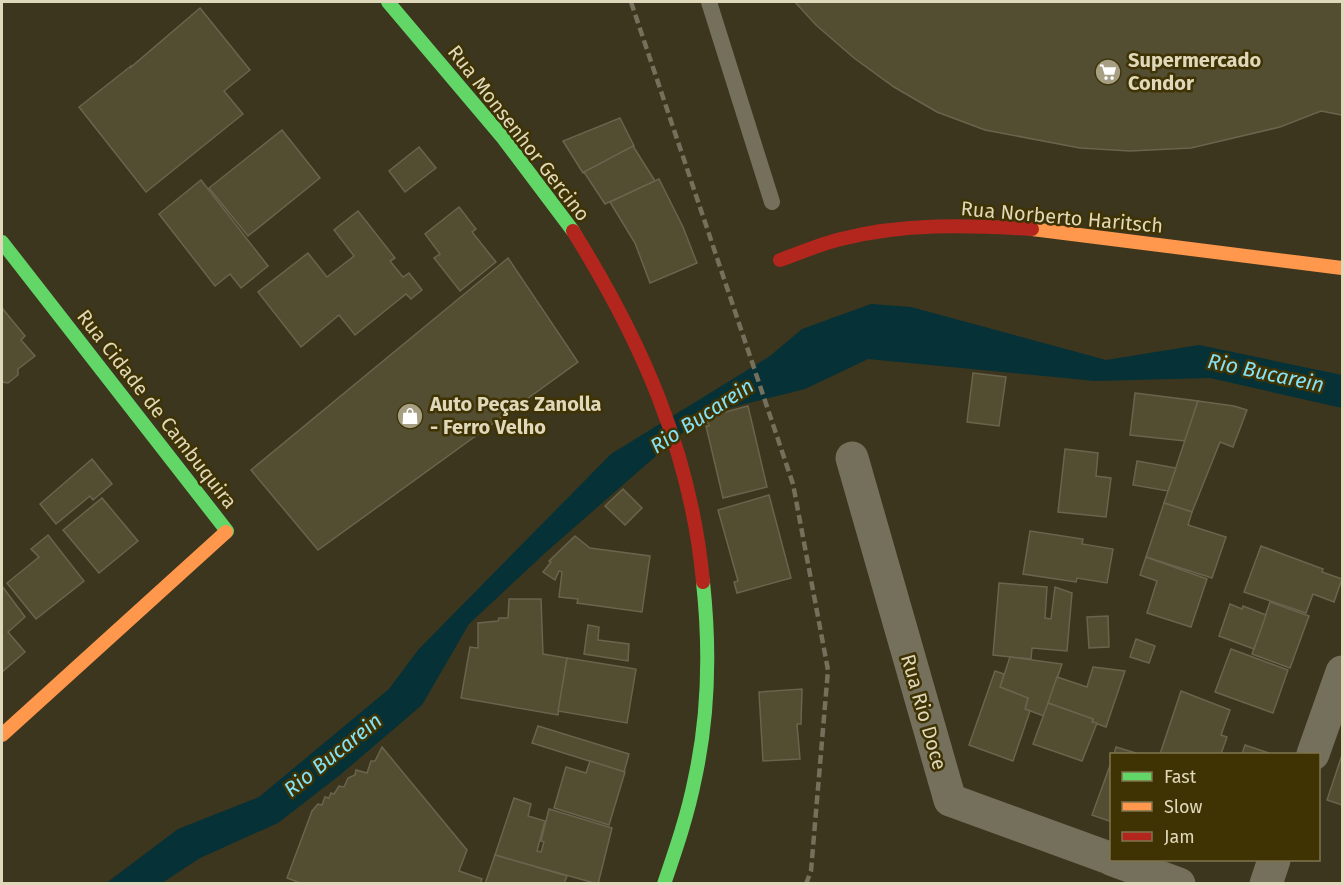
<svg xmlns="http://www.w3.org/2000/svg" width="1344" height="885" font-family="'Fira Sans',sans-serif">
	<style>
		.water { fill: #053137 }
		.building { fill: #534d31; stroke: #6a644e; stroke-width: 1.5 }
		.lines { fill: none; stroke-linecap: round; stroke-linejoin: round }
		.lane { stroke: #75705b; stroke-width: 16 }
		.street { stroke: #75705b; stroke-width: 33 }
		.fast { stroke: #63d668; stroke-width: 14 }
		.slow { stroke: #ff974d; stroke-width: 14 }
		.jam { stroke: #b3261e; stroke-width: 14 }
		.rail { stroke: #74705c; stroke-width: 4.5; stroke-dasharray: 9 4.5; stroke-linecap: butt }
		.labels { text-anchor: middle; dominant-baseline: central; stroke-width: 5; stroke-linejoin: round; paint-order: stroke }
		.poi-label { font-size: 20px; font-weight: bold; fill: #e0d8bb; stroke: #3f3304; text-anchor: start }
		.street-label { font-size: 20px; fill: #e0d8bb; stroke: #3f3304 }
		.water-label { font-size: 21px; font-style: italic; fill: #83e3f9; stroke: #3f3304 }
	</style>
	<rect width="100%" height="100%" fill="#3c361e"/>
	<path class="water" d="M871 304 911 307 1106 360 1199 345 1342 375V408L1210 378 1095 381 868 359 805 389 704 414 545 553 469 624 422 705 340 775 278 823 200 858 162 883 105 884 178 829 259 797 389 689 418 650 611 454 770 356 802 329Z"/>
	<g class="building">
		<path d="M795 2H1342V115L1321 111 1280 127 1191 148 1130 151 1080 148 985 130 937 112 894 87 854 58 816 25Z"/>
		<path d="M200 8 250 70 224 91 243 114 146 192 79 107 131 66V67Z"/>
		<path d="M620 118 634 146 583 173 563 141Z"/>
		<path d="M282 130 320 178 248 236 209 188Z"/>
		<path d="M633 146 655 181 605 204 584 172Z"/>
		<path d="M419 147 436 168 405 192 389 171Z"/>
		<path d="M659 179 683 227 697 263 650 283 635 243 610 202Z"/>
		<path d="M201 180 268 266 241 288 230 274 215 286 159 214Z"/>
		<path d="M459 207 476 229 472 232 496 262 460 291 434 258 440 254 425 234Z"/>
		<path d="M358 211 395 258 390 261 403 277 409 273 422 290 411 299 406 294 355 335 339 315 301 347 258 292 308 253 327 277 354 256 334 230Z"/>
		<path d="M508 258 578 362 318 550 251 470Z"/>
		<path d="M2 308 25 336 21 340 35 356 18 369V375L8 383 2 382Z"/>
		<path d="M973 373 1006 377 999 426 967 422Z"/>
		<path d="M1135 393 1198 401 1185 441 1130 435Z"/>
		<path d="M1198 401 1234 406 1247 410 1233 447 1220 442 1192 512 1164 503Z"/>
		<path d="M748 406 767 487 723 498 706 426H709L706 417Z"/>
		<path d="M1065 449 1098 453 1096 476 1111 478 1106 517 1058 512Z"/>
		<path d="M92 459 112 484 93 500 90 496 56 524 40 504Z"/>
		<path d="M1137 461 1176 468 1168 491 1133 485Z"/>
		<path d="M623 489 642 508 625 525 605 506Z"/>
		<path d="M769 495 791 578 737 593 734 582 738 581 718 510Z"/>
		<path d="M102 498 138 541 99 573 63 530Z"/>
		<path d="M1164 503 1192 512 1188 525 1226 537 1212 578 1146 557Z"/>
		<path d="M1030 531 1083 539 1082 544 1113 549 1107 583 1077 578 1076 582 1023 574Z"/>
		<path d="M48 535 84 581 36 619 7 583 39 557 31 549Z"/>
		<path d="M575 536 590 548 650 556 642 612 577 603 578 599 559 597 562 572 559 571 555 580 543 572 551 562 549 561Z"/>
		<path d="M1261 546 1323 569 1322 572 1342 579 1334 602 1313 594 1306 613 1244 592Z"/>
		<path d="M1146 557 1207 579 1191 627 1147 613 1157 581 1140 575Z"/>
		<path d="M999 583 1047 587 1045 618 1051 619 1055 587 1072 593 1067 651 1032 648 1031 659 993 655Z"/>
		<path d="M2 586 25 617 8 632 25 652 2 672Z"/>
		<path d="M509 599H541L543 654 567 658 558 715 461 698 470 647 478 648V623L498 621 499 618H508Z"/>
		<path d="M1270 602 1309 616 1290 668 1252 654Z"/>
		<path d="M1230 604 1242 609 1243 606 1266 615 1254 649 1219 636Z"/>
		<path d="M1108 616 1109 647 1089 648 1087 617Z"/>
		<path d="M588 625 599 627 598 640 629 644 628 661 584 654Z"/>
		<path d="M1136 639 1155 646 1149 663 1130 657Z"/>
		<path d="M1231 649 1288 670 1273 713 1215 692Z"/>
		<path d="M1010 657 1062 664 1044 716 1025 709 1028 698 1000 687Z"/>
		<path d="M567 658 636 669 627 723 558 711Z"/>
		<path d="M1093 667 1125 671 1106 727 1092 722 1093 719 1048 703 1057 677 1087 687Z"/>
		<path d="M995 671 1004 674 1000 687 1028 698 1025 709 1030 711 1013 761 969 745Z"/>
		<path d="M802 689 801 724H797L800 759 763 761 759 692Z"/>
		<path d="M1181 691 1230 710 1221 735 1227 737 1221 754H1160Z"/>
		<path d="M1048 703 1093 719 1092 722 1097 723 1082 761 1033 744Z"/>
		<path d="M538 726 629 754 624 772 532 743Z"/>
		<path d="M1245 745 1272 754H1242Z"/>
		<path d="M382 747 467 850 459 871 482 879 480 884H303L287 878 312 811 318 804 322 805 325 797 329 798 331 793 334 794 339 786 344 787 348 778 355 775 356 770 367 773 371 761H375Z"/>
		<path d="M1116 747 1139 754H1114Z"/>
		<path d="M1342 755V805L1327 800Z"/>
		<path d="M1112 760V822L1092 815Z"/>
		<path d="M590 761 625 772 609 825 554 808 566 767 586 773Z"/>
		<path d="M514 798 531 804 528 816 545 821 537 851 541 852 544 842 541 841 549 809 612 828 598 884 495 855Z"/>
		<path d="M495 855 567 876 564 884H485Z"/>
	</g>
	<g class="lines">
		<path class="lane" d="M709 2 772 202"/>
		<g class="street">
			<path d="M852 458 950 800 1112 859"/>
			<path d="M1313 754 1342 672"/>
			<path d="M1113 860 1179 884"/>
			<path d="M1266 884 1274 860"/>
		</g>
		<g class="fast">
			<path d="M388 2 503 138 573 231"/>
			<path d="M2 242 227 531 226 532"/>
			<path d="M664 884C676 849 688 814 695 778 709 714 710 647 703 582"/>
		</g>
		<g class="slow">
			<path d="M1032 229 1342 268"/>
			<path d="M2 735 226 532"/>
		</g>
		<g class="jam">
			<path d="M573 231C641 340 691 452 703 582"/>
			<path d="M780 260C800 253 820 244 841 239 904 223 967 225 1032 229"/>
		</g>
		<path class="rail" d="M631 2 793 484 828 670 811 871 806 884"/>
	</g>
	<defs>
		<g id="supermarket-disc" transform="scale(1.35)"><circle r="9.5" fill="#a79f84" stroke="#3f3304"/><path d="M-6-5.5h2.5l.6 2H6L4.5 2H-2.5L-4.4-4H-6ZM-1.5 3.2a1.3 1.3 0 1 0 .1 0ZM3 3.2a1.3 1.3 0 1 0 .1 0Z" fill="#fff"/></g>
		<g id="shop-disc" transform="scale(1.35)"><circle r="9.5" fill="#a79f84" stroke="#3f3304"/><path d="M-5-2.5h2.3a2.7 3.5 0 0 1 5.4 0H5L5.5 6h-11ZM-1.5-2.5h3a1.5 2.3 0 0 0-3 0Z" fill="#fff"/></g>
	</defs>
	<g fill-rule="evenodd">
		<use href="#supermarket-disc" x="1108" y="72"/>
		<use href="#shop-disc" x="410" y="416"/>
	</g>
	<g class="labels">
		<g class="poi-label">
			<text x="1128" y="60">Supermercado<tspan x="1128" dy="23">Condor</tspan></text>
			<text x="430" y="404">Auto Peças Zanolla<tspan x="430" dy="23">- Ferro Velho</tspan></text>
		</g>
		<g class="street-label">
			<text transform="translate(519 133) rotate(52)">Rua Monsenhor Gercino</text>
			<text transform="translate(1062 217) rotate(5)">Rua Norberto Haritsch</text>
			<text transform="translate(157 409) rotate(52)">Rua Cidade de Cambuquira</text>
			<text transform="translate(924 712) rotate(74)">Rua Rio Doce</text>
		</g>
		<g class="water-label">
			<text transform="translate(1266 373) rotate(12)">Rio Bucarein</text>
			<text transform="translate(702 416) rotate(-33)">Rio Bucarein</text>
			<text transform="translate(333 755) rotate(-39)">Rio Bucarein</text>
		</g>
	</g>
	<rect width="1344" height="885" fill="none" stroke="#e0d8bb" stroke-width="6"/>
	<rect x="1110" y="753" width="210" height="108" fill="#3f3304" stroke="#7f754d" stroke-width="1.5"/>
	<rect x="1122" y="772" width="30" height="9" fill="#63d668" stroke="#7f754d" stroke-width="1.5"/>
	<text x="1164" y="783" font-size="18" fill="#e0d8bb">Fast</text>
	<rect x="1122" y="802" width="30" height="9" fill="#ff974d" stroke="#7f754d" stroke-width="1.5"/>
	<text x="1164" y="813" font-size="18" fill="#e0d8bb">Slow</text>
	<rect x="1122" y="832" width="30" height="9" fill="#b3261e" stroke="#7f754d" stroke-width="1.5"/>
	<text x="1164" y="843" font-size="18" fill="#e0d8bb">Jam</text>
</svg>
